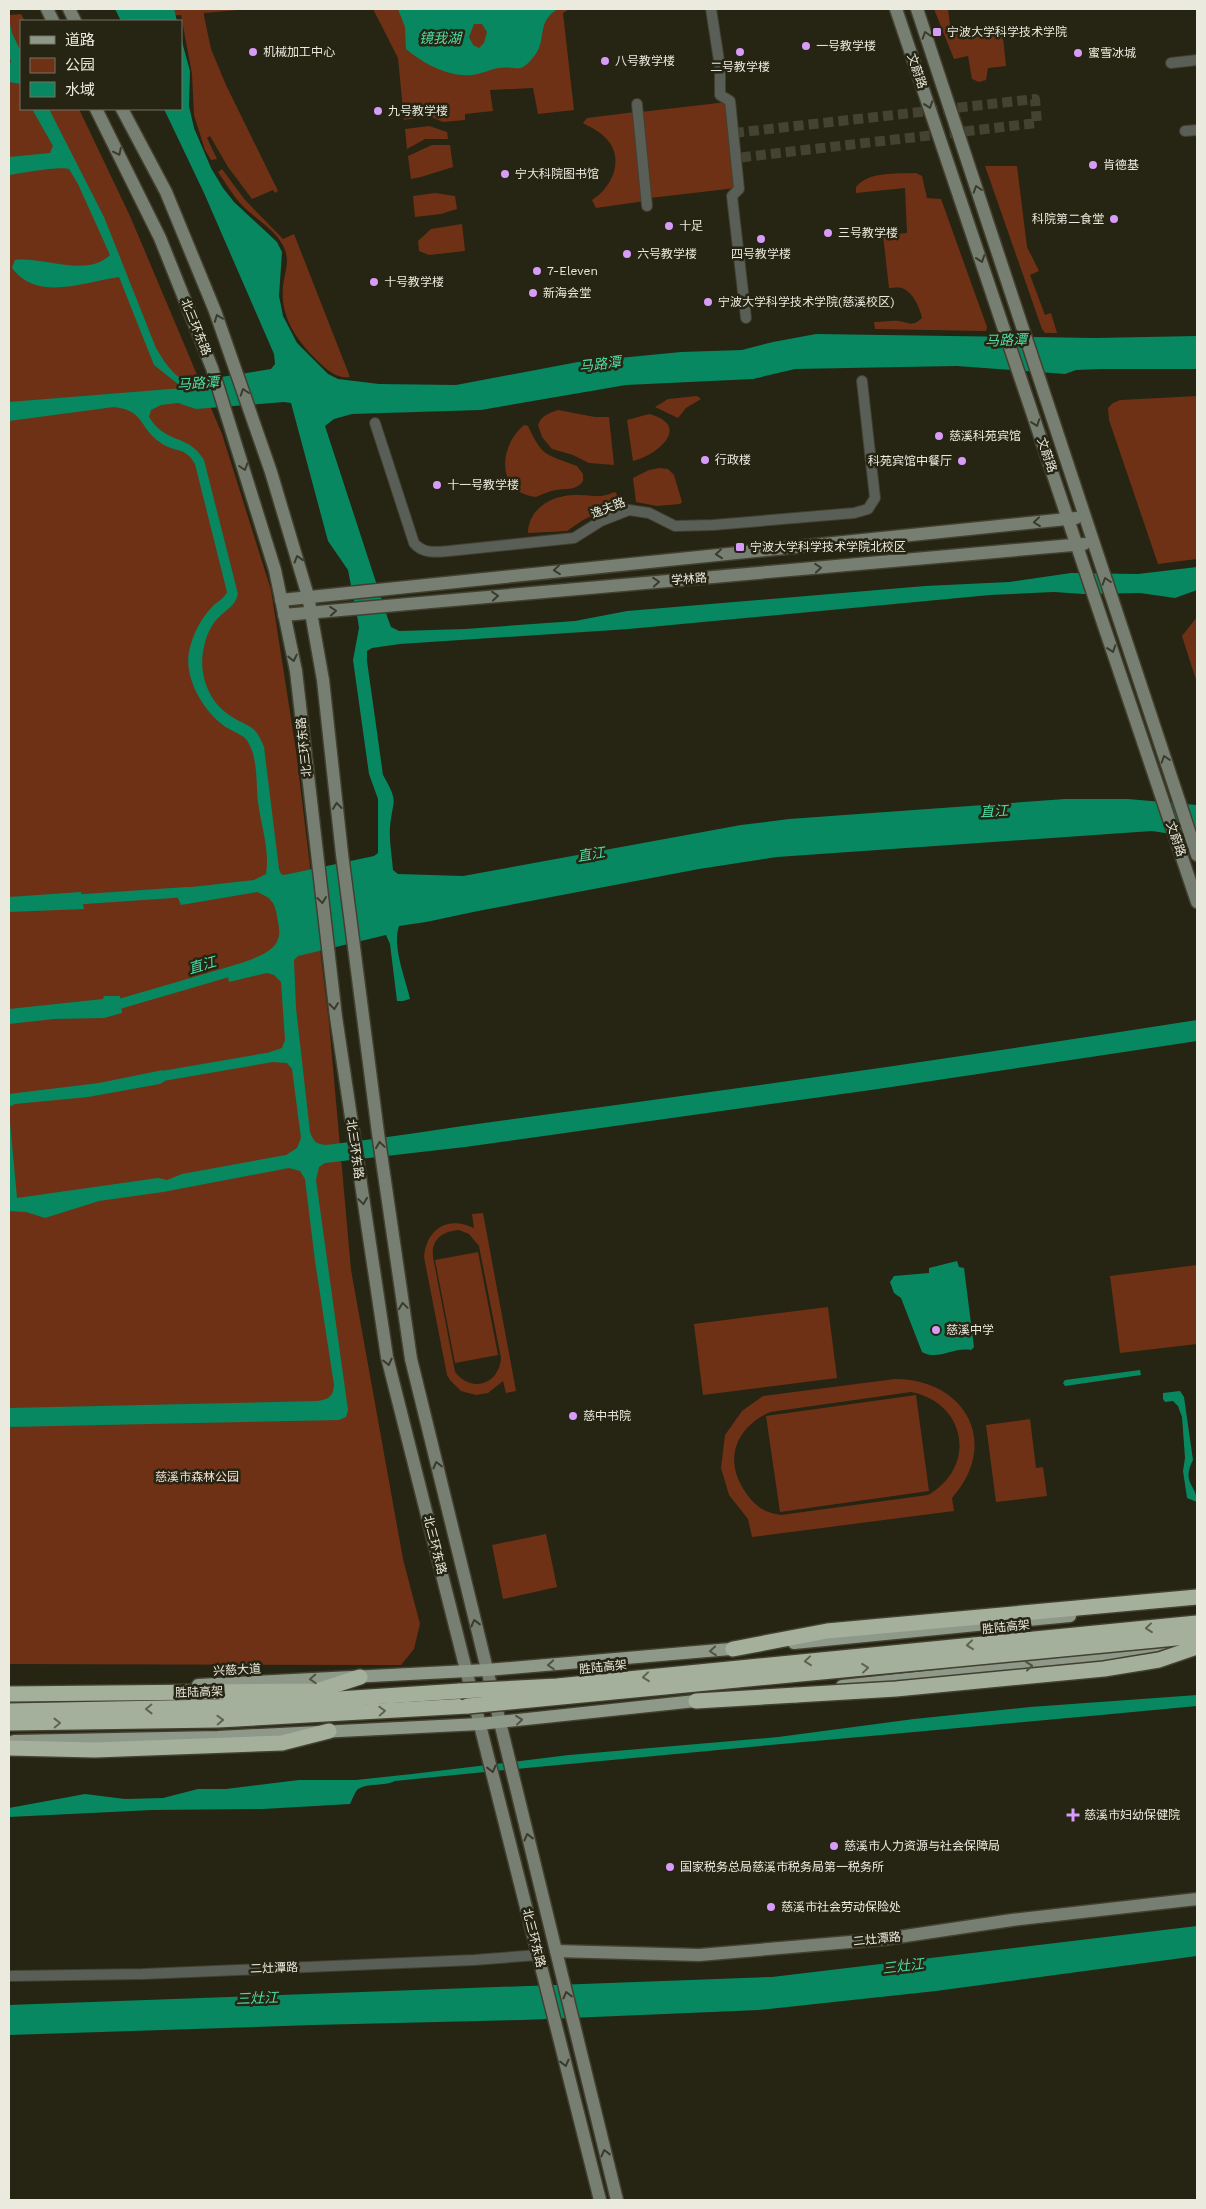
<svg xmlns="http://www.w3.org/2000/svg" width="1206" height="2209" font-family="'Work Sans','Noto Sans SC',sans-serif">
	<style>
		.green { fill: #6f3115; fill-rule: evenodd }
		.water { fill: #078860; fill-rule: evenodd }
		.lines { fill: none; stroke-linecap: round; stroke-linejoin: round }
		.canal { stroke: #078860; stroke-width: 10 }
		.street-tunnel { stroke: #444231; stroke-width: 10; stroke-dasharray: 10 5; stroke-linecap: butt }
		.street-casing { stroke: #42402f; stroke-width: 12 }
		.secondary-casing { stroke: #42402f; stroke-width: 15 }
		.primary-casing { stroke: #42402f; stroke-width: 15 }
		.highway-casing { stroke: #42402f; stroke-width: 18 }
		.street { stroke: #595e56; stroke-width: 10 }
		.secondary { stroke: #777f73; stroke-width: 12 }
		.primary { stroke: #8f9989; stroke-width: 12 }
		.highway { stroke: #a4b09c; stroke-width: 15 }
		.highway-bridge-casing { stroke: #42402f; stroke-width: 18; stroke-linecap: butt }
		.highway-bridge { stroke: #a4b09c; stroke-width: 15 }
		.oneway { stroke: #3a3b2a }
		.oneway2 { stroke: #5f6350 }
		.oneway3 { stroke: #505342 }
		.poi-dot { fill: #d79bf9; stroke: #262412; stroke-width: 2 }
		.labels { text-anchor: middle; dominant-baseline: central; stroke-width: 5; stroke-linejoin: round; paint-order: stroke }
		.poi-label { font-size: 12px; fill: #ebeadf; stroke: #262412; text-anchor: start }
		.street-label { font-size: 12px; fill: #ebeadf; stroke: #262412 }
		.park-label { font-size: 12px; fill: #f6ded5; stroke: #262412 }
		.water-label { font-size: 14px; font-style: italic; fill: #4ddda6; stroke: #262412 }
	</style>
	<rect width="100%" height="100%" fill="#262412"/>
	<g class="green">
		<path d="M120 9H250L204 13V16L211 49 226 85 278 191 275 193 273 190 252 199 228 167 210 136 207 138 217 159 211 160 205 150 194 115 192 74 181 15 126 19Z"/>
		<path d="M373 9H569L563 13 574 110 538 114 533 88 490 90 493 111 465 114V120L443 122 429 116 404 120 398 58Z"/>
		<path d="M934 9H948L951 34 1002 28 1006 66 988 68 986 80 979 82 972 79 968 56 954 59Z"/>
		<path d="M21 14 25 21H21V109H79L130 216 222 434 271 590 296 751 329 1023 351 1270 403 1559 420 1624 414 1649 401 1665 9 1664V15Z"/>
		<path d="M727 102 736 188 650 198 641 112Z"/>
		<path d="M635 112 645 201 596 208 592 200C611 188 624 162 609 142 603 133 592 128 583 123L587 118Z"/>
		<path d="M429 126 447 132 448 139H425L407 149 405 129Z"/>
		<path d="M432 145H450L453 167 421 177 411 179 408 156Z"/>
		<path d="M985 166H1017L1027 247 1039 271 1030 275 1045 315 1051 313 1057 333H1045L1042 329Z"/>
		<path d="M222 169 245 200 283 239 294 234 350 377C338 379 328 371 320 363 299 343 280 319 283 287 284 275 290 262 285 250 278 230 254 219 240 203 232 194 225 182 218 172Z"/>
		<path d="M916 173 922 176 927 198 941 199 987 327 986 331 875 329 874 322C882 322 892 320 899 321 910 323 912 327 922 318 920 308 913 292 902 288 898 287 892 288 889 288L883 235 907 233 905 188 856 193V187C869 171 896 174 916 173Z"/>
		<path d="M435 193 455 196 457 209 441 214 415 217 413 196Z"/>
		<path d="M462 224 465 251 429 255 419 251 418 241 431 229Z"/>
		<path d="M697 396 701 399 686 408 678 418 655 407 668 399Z"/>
		<path d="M1197 396V559L1158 564 1109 420 1108 408 1113 403 1120 400Z"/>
		<path d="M558 410 595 417H609L614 465 589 463 573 455 552 449 542 437 538 425C541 416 549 413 558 410Z"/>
		<path d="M649 414C692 425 658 455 633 461L627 420Z"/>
		<path d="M524 425 528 426C543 458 546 454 577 466L583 474V481C576 491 567 488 556 490 550 491 543 494 536 497 496 493 498 447 524 425Z"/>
		<path d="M659 468 668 469 674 475 682 502 680 504 657 506 636 502 633 478 649 470Z"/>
		<path d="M615 492 618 496V502L613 506 583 520 567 531 528 533C528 508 554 494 577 495 594 495 598 499 615 492Z"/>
		<path d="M1197 617V683L1182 636Z"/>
		<path d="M483 1213 516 1391 506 1393 503 1381 488 1393 476 1395 461 1391 450 1380 447 1375 424 1257C427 1227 449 1216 474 1228L472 1214ZM459 1230 469 1234 479 1246 501 1358C499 1385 471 1393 455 1372L433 1257C431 1239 443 1231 459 1230Z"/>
		<path d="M478 1252 498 1355 455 1363 435 1260Z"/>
		<path d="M1197 1265V1344L1120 1353 1110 1276Z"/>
		<path d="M828 1307 837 1378 703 1395 694 1324Z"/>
		<path d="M895 1379C965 1379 1001 1443 952 1498L954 1511 752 1537 748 1519 729 1495 721 1468 725 1435 742 1411 763 1396ZM911 1392C967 1403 977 1467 928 1495L781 1515C776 1514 770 1513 766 1511 757 1507 751 1500 746 1493 723 1461 735 1428 770 1412Z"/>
		<path d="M916 1395 929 1491 780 1512 766 1416Z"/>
		<path d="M1030 1419 1036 1468 1043 1467 1047 1496 996 1502 986 1425Z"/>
		<path d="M546 1534 557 1587 503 1599 492 1545Z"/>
	</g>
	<g class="water">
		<path d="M115 9H174L177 21H121Z"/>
		<path d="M398 9H558C536 21 547 40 535 55 519 76 519 65 498 68 489 70 481 74 472 75 448 77 424 64 406 49L405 27ZM474 24H482L487 32 484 43 479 48 473 45 469 37Z"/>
		<path d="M9 20 12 33 21 52V84L9 82V65L11 62 9 55Z"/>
		<path d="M181 38 190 71 189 106 194 128 211 168 223 188 234 202 277 242 282 252 279 296 283 316 297 343 328 374 338 379 379 384 456 385 578 362 681 352 742 350 773 342 816 334 1095 338 1197 336V369H1101L1076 370 1065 374 957 366 795 369 753 379 626 385 481 410 352 414 334 419 325 426 388 619 391 627 399 631 465 629 575 621 627 611 925 586 1009 582 1071 573 1138 574 1197 567V590L1175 598 1140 593 1083 594 1054 592 990 595 629 629 400 644 372 648 367 651V661L383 775C399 803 393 798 390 827 389 841 392 856 393 870L398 874 463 876 741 825 789 819 1065 799H1128L1197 805V838L1152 831 777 857 699 869 478 911 426 922 399 926C392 947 405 977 410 999L403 1001H397L390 944 386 935 298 956 294 960 296 1008 310 1132C314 1142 316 1144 326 1145 386 1138 446 1128 506 1120 737 1089 967 1056 1197 1020V1041L878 1089 465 1147 325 1163 319 1167 316 1180 348 1410 346 1417 339 1420 9 1427V1408L318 1401C329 1399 333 1397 334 1385L315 1261 305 1179 300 1171 289 1168 163 1192 99 1201 45 1218 26 1212 9 1211V1111L17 1198 158 1178 167 1180 182 1174 286 1155 297 1148 301 1138 292 1069 287 1063 272 1062 270 1052 282 1048 285 1040 281 982 274 975 267 973 229 982 226 968C240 963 274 955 278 939 281 932 278 923 277 916 275 902 270 897 257 892L181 905 174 889 254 880 266 874C270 851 261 825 258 802 256 784 258 758 248 742 244 734 230 731 223 725 203 710 184 678 189 652 192 636 200 620 211 608 216 602 223 600 227 592L195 464C185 446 175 453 161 443 139 429 146 411 114 407L9 421V402L183 388 154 365 119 277C84 282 37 302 12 268L15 260C42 256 87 278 110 255L78 184 69 169C60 166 21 173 9 175V157L50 153 53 146 32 109H49L104 217 156 348C164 361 173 377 189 382L271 369 275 364 274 354 204 193 164 109H181ZM284 402 291 403 328 541 348 570 358 621 359 628 353 660 369 774 378 799V853L374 856 284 875 281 874 279 869 264 747C254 722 248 728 229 715 207 700 198 671 204 647 206 637 210 627 217 619 225 610 235 607 238 594L204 460C188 433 166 445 149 417L151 410 161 405 178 403 196 409Z"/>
		<path d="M81 892 84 909 9 912V897Z"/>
		<path d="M104 996H120L122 1013 104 1018 54 1019 9 1024V1009L103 999Z"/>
		<path d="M163 1070 165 1081 160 1084 88 1097 15 1104 9 1107V1094L99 1083Z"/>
		<path d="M957 1261 959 1267 964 1268 974 1347 971 1350C953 1347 938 1361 922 1352L901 1298 894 1293 890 1282 894 1276 929 1273V1268Z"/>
		<path d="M1140 1370 1141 1375 1065 1386 1063 1383 1065 1380Z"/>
		<path d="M1180 1391 1184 1397 1193 1460C1181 1483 1197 1485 1197 1502L1187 1498 1183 1471 1185 1458 1182 1417 1178 1406 1173 1401 1165 1402 1163 1399V1393Z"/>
		<path d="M1197 1695V1706C930 1731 662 1754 395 1781 384 1787 369 1782 358 1789 355 1792 352 1800 350 1804L263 1809 152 1810 9 1817V1808L85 1794 125 1799 163 1798 198 1789H226L299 1780H356L412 1774 569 1755 778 1737 914 1719 1030 1707Z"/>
		<path d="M1197 1926V1956L936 1991 759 2010 523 2020 313 2025 9 2035V2005L772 1977Z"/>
	</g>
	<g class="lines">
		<g class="canal">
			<path d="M70 900 187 892"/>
			<path d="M109 1007 239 969"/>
			<path d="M151 1078 284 1055"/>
		</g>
		<path class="street-tunnel" d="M734 133 1035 99 1037 123 736 158"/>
		<g class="street-casing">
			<g id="street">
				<path d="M711 9 720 67V95L730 101 739 189 732 196 746 318"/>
				<path d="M1171 63 1197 60"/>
				<path d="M637 104 647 206"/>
				<path d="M1185 131 1197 130"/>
				<path d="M375 423 414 543C423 554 436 552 449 551L574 538 601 521 629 510 649 513 675 526 713 525 854 513 868 509 875 498 862 381"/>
				<path d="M9 1976 143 1974 474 1960 538 1955"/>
			</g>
		</g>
		<g class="secondary-casing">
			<g id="secondary">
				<path d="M47 9 53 21"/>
				<path d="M69 9 75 21"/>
				<path d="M896 9 1197 902"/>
				<path d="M917 9 1197 855"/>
				<path d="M96 109 160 238 212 368 275 570 296 671 336 1017 387 1357 600 2200"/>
				<path d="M122 109 166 192 215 311 271 472 308 596 323 680 342 854 378 1133 411 1359 617 2200"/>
				<path d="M281 600 1076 518"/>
				<path d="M284 615 1084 544"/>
				<path d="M556 1951 699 1955 885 1939 1012 1920 1197 1899"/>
			</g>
		</g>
		<g class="primary-casing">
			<g id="primary">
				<path d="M794 1643 1070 1616"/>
				<path d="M198 1685 487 1670 742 1648"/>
				<path d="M842 1686 1177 1650"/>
				<path d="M14 1741 218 1737 480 1724 705 1700"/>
			</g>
		</g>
		<g class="highway-casing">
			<g id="highway">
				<path d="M733 1649 827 1631 1197 1597"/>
				<path d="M9 1694 317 1691 360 1677"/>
				<path d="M696 1701 796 1695"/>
				<path d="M9 1711 218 1707 460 1691"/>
				<path d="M9 1723 218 1720 468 1706"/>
				<path d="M9 1748 95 1750 282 1743 329 1731"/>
			</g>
		</g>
		<use href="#street" class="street"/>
		<use href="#secondary" class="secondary"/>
		<use href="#primary" class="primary"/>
		<use href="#highway" class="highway"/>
		<g class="highway-bridge-casing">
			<g id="highway-bridge">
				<path d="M460 1691 557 1686 1197 1623"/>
				<path d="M796 1695 896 1689 1104 1669 1159 1660 1197 1647"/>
				<path d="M468 1706 1197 1636"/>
			</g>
		</g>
		<use href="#highway-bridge" class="highway-bridge"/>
	</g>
	<defs><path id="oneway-chevron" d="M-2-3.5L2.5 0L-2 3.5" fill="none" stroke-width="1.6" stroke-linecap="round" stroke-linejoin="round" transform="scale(1.25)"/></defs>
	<g class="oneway">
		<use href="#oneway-chevron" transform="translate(926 35) rotate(-108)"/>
		<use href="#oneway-chevron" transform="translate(929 105) rotate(71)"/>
		<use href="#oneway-chevron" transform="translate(118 152) rotate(64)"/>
		<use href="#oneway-chevron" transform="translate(977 189) rotate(-108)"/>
		<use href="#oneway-chevron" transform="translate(981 259) rotate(71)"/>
		<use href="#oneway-chevron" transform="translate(218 318) rotate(-111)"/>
		<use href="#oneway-chevron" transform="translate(244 392) rotate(-108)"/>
		<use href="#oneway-chevron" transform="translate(1036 423) rotate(71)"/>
		<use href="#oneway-chevron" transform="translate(244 467) rotate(72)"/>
		<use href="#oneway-chevron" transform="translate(1037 522) rotate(174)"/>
		<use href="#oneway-chevron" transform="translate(719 554) rotate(174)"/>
		<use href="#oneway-chevron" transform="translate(298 559) rotate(-107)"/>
		<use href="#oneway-chevron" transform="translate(818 568) rotate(-5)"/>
		<use href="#oneway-chevron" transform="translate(557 570) rotate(174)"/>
		<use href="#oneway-chevron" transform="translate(1106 581) rotate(-108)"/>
		<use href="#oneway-chevron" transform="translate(656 582) rotate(-5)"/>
		<use href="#oneway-chevron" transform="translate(495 596) rotate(-5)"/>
		<use href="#oneway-chevron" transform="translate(333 611) rotate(-5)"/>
		<use href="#oneway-chevron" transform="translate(1112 649) rotate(71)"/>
		<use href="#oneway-chevron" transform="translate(293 658) rotate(78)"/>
		<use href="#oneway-chevron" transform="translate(1165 759) rotate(-108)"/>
		<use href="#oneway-chevron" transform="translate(337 806) rotate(-96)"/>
		<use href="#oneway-chevron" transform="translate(322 900) rotate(83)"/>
		<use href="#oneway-chevron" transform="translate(334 1006) rotate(83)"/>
		<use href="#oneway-chevron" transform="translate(380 1145) rotate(-98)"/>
		<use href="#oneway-chevron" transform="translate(363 1201) rotate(82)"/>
		<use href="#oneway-chevron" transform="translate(403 1306) rotate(-98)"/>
		<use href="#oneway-chevron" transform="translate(388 1362) rotate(77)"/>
		<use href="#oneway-chevron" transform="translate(437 1465) rotate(-104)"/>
		<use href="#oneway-chevron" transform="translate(475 1623) rotate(-104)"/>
		<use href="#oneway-chevron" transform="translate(492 1769) rotate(76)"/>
		<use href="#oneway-chevron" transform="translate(528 1837) rotate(-104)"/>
		<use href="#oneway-chevron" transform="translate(567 1995) rotate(-104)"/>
		<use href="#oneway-chevron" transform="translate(565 2063) rotate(76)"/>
		<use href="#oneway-chevron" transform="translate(605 2153) rotate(-104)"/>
	</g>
	<g class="oneway2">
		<use href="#oneway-chevron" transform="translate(1149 1628) rotate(174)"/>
		<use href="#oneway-chevron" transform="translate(970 1645) rotate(174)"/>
		<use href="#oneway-chevron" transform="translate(808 1661) rotate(174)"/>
		<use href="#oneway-chevron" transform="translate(865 1668) rotate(-6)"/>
		<use href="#oneway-chevron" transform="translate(646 1677) rotate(174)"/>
		<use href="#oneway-chevron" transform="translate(149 1709) rotate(179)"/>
		<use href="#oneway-chevron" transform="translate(382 1711) rotate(-3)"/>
		<use href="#oneway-chevron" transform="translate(220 1720) rotate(-2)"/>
		<use href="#oneway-chevron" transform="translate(57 1723) rotate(-1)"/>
	</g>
	<g class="oneway3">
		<use href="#oneway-chevron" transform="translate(713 1651) rotate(175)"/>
		<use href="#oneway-chevron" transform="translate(551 1665) rotate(175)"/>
		<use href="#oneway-chevron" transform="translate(1029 1666) rotate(-6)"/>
		<use href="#oneway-chevron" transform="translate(313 1679) rotate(177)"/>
		<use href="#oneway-chevron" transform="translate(519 1720) rotate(-6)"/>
	</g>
	<g class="poi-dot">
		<rect x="932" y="27" width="10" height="10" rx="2.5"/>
		<circle cx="806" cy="46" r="5"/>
		<circle cx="253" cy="52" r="5"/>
		<circle cx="740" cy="52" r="5"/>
		<circle cx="1078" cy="53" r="5"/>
		<circle cx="605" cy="61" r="5"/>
		<circle cx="378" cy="111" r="5"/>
		<circle cx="1093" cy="165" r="5"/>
		<circle cx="505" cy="174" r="5"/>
		<circle cx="1114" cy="219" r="5"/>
		<circle cx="669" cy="226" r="5"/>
		<circle cx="828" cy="233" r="5"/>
		<circle cx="761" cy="239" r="5"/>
		<circle cx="627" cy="254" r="5"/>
		<circle cx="537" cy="271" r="5"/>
		<circle cx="374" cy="282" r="5"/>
		<circle cx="533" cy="293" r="5"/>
		<circle cx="708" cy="302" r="5"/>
		<circle cx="939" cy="436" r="5"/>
		<circle cx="705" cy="460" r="5"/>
		<circle cx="962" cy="461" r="5"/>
		<circle cx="437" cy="485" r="5"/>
		<rect x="735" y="542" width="10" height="10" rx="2.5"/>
		<circle cx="936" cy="1330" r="5"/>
		<circle cx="573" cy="1416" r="5"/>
		<path d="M1070.5 1807.5h5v5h5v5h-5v5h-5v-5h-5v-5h5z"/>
		<circle cx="834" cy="1846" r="5"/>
		<circle cx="670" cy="1867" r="5"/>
		<circle cx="771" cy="1907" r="5"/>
	</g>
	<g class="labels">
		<g class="poi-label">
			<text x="947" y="32">宁波大学科学技术学院</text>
			<text x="816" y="46">一号教学楼</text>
			<text x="263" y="52">机械加工中心</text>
			<text x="1088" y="53">蜜雪冰城</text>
			<text x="615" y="61">八号教学楼</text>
			<text x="740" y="67" text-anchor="middle">二号教学楼</text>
			<text x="388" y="111">九号教学楼</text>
			<text x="1103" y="165">肯德基</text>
			<text x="515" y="174">宁大科院图书馆</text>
			<text x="1104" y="219" text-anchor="end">科院第二食堂</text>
			<text x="679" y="226">十足</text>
			<text x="838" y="233">三号教学楼</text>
			<text x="637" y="254">六号教学楼</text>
			<text x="761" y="254" text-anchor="middle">四号教学楼</text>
			<text x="547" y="271">7-Eleven</text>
			<text x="384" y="282">十号教学楼</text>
			<text x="543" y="293">新海会堂</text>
			<text x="718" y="302">宁波大学科学技术学院(慈溪校区)</text>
			<text x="949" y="436">慈溪科苑宾馆</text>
			<text x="715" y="460">行政楼</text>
			<text x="952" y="461" text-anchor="end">科苑宾馆中餐厅</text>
			<text x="447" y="485">十一号教学楼</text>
			<text x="750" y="547">宁波大学科学技术学院北校区</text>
			<text x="946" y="1330">慈溪中学</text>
			<text x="583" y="1416">慈中书院</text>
			<text x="1084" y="1815">慈溪市妇幼保健院</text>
			<text x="844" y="1846">慈溪市人力资源与社会保障局</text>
			<text x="680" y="1867">国家税务总局慈溪市税务局第一税务所</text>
			<text x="781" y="1907">慈溪市社会劳动保险处</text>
		</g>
		<g class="street-label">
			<text transform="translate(917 71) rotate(71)">文蔚路</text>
			<text transform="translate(196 327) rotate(68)">北三环东路</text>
			<text transform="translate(1047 455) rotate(71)">文蔚路</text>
			<text transform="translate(608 508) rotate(-21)">逸夫路</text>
			<text transform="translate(689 579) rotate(-5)">学林路</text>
			<text transform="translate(304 747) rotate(-96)">北三环东路</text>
			<text transform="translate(1176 839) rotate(71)">文蔚路</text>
			<text transform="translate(355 1149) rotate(82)">北三环东路</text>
			<text transform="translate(435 1545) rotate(76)">北三环东路</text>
			<text transform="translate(1006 1627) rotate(-6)">胜陆高架</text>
			<text transform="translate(603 1667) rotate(-6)">胜陆高架</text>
			<text transform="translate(237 1670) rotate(-3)">兴慈大道</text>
			<text transform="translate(199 1692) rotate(-2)">胜陆高架</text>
			<text transform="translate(534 1938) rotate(76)">北三环东路</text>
			<text transform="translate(877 1939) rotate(-6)">二灶潭路</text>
			<text transform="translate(274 1968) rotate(-2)">二灶潭路</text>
		</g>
		<g class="park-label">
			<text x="197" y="1477">慈溪市森林公园</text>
		</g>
		<g class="water-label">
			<text x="440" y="38">镜我湖</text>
			<text transform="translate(1006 340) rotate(-2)">马路潭</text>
			<text transform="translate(600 364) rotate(-7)">马路潭</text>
			<text transform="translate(198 383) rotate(-4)">马路潭</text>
			<text transform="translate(994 811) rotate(-3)">直江</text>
			<text transform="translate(591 854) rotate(-9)">直江</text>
			<text transform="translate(202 965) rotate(-16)">直江</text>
			<text transform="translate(903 1966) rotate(-7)">三灶江</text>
			<text transform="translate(257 1998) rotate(-2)">三灶江</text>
		</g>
	</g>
	<rect width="1206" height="2209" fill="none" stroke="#ebeadf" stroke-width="20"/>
	<rect x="20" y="20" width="162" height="90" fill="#262412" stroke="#757364"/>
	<rect x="30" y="36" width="25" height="8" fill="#8f9989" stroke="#757364"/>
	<text x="65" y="45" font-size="15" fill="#ebeadf">道路</text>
	<rect x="30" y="58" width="25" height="15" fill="#6f3115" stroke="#757364"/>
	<text x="65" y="70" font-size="15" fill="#ebeadf">公园</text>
	<rect x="30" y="82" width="25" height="15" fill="#078860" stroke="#757364"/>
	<text x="65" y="95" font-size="15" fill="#ebeadf">水域</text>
</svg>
